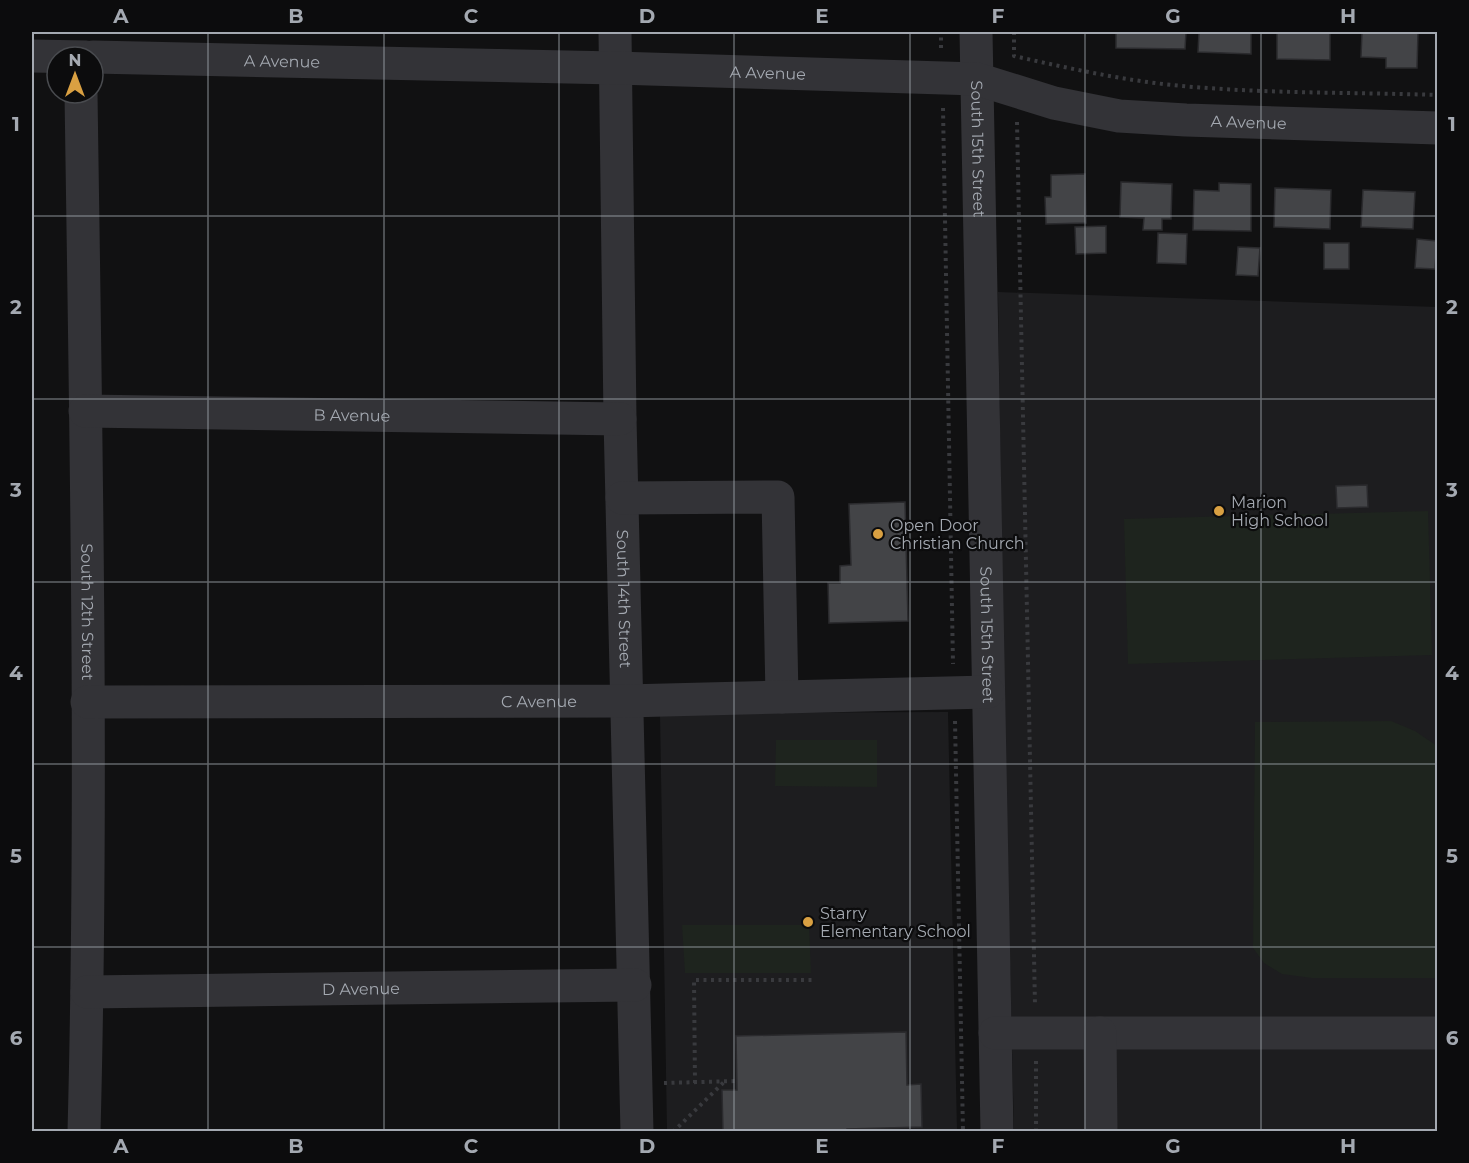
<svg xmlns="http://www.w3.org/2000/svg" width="1469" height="1163" font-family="Montserrat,sans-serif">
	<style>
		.built { fill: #1d1d1f }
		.green { fill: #1e241e }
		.building { fill: #434447; stroke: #2b2b2e; stroke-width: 1.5 }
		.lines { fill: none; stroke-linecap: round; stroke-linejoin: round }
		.path { stroke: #393a3e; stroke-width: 4; stroke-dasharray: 3 4.5; stroke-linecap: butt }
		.minor { stroke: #333337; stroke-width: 33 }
		.grid { fill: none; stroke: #a4a9b1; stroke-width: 1.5; stroke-opacity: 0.55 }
		.poi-dot { fill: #d9a042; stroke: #0c0c0d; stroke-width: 2 }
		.labels { text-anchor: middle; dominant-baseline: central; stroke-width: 4.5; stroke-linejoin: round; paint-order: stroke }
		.street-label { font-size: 16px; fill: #a4a9b1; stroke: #0c0c0d }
		.poi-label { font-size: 16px; fill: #a4a9b1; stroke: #0c0c0d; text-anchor: start }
		.neatline { fill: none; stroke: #a4a9b1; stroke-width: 2 }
		.grid-label { font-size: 20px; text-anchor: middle; font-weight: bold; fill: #a4a9b1 }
	</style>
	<rect width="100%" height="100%" fill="#111112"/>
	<g class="built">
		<path d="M998 292 1437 307V1131H1014L1004 716Z"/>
		<path d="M948 712 957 1131H667L660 713Z"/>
	</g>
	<g class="green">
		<path d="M1428 511 1432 655 1128 664 1124 519Z"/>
		<path d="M1391 721 1415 731 1437 746V978H1312L1282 974 1264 963 1253 948 1255 722Z"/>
		<path d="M776 740H877V787L775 786Z"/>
		<path d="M682 925H809L811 973H685Z"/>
	</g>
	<g class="building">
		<path d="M1116 32H1186L1185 49 1116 48Z"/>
		<path d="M1199 32H1251V54L1198 52Z"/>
		<path d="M1277 32H1330V60L1277 59Z"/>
		<path d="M1362 32H1418L1417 68H1386V58L1361 57Z"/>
		<path d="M1085 174 1086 223 1046 224 1045 197H1051V175Z"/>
		<path d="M1121 182 1172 184 1171 219H1162V230H1143L1144 218 1120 217Z"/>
		<path d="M1219 183 1251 184V231L1193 230 1194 190 1219 191Z"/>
		<path d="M1275 188 1331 190 1330 229 1274 227Z"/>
		<path d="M1363 190 1415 192 1413 229 1361 227Z"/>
		<path d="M1106 226V253L1076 254 1075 227Z"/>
		<path d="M1158 233 1187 234 1186 264 1157 263Z"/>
		<path d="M1417 239 1437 241 1435 269 1415 268Z"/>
		<rect x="1324" y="243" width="25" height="26"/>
		<path d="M1238 247 1260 248 1258 276 1236 275Z"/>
		<path d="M1367 485 1368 507 1337 508 1336 486Z"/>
		<path d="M905 502 908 621 829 623 828 583H840V566L851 565 849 504Z"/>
		<path d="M906 1032 907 1085 921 1084 922 1127 847 1129V1132H723L722 1090H737L736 1036Z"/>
	</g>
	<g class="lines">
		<g class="path">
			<path d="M1014 32V56C1063 67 1112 78 1163 84 1252 94 1347 92 1438 95"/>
			<path d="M941 48V32"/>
			<path d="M943 108 953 664"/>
			<path d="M1017 122 1035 1005"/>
			<path d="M955 721 963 1132"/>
			<path d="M1036 1061V1132"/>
			<path d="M664 1083 737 1081"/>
			<path d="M695 1083 694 980H812"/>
			<path d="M673 1132 724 1082"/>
		</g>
		<g class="minor">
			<path id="s1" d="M615 32 620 419 637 1132"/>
			<path id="s2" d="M976 32 997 1132"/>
			<path d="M32 56 86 57"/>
			<path id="s3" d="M93 57 616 68 977 79 1054 103 1119 116 1186 120 1438 128"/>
			<path id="s4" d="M81 93C86 439 93 786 84 1132"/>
			<path id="s5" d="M85 411 620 419"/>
			<path d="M622 498 778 497 782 697"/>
			<path id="s6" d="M87 702 626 701 988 692"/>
			<path id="s7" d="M87 992 635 985"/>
			<path d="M995 1033H1438"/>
			<path d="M1100 1033 1101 1132"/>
		</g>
	</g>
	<path class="grid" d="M208 32V1132M384 32V1132M559 32V1132M734 32V1132M910 32V1132M1085 32V1132M1261 32V1132M32 216H1438M32 399H1438M32 582H1438M32 764H1438M32 947H1438"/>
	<g class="poi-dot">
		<circle cx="1219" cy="511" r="6"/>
		<circle cx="878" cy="534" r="6"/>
		<circle cx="808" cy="922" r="6"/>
	</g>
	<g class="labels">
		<g class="street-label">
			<text stroke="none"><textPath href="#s3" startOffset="189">A Avenue</textPath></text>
			<text stroke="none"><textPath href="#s3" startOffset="675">A Avenue</textPath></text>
			<text stroke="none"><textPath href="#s3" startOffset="1161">A Avenue</textPath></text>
			<text stroke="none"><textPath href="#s2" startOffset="117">South 15th Street</textPath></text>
			<text stroke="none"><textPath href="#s5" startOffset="267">B Avenue</textPath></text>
			<text stroke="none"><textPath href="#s1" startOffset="567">South 14th Street</textPath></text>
			<text stroke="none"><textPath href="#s4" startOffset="519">South 12th Street</textPath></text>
			<text stroke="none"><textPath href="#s2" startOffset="603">South 15th Street</textPath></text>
			<text stroke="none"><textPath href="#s6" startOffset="452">C Avenue</textPath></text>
			<text stroke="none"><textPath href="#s7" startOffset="274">D Avenue</textPath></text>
		</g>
		<g class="poi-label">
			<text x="1231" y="502">Marion<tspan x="1231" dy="18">High School</tspan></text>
			<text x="890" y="525">Open Door<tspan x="890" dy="18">Christian Church</tspan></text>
			<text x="820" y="913">Starry<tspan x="820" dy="18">Elementary School</tspan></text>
		</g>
	</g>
	<rect width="1469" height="1163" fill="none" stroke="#0c0c0d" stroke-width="66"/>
	<g transform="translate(75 75)"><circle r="28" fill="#0c0c0d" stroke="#494b4f" stroke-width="1.5"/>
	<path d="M0-4.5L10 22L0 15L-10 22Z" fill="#d9a042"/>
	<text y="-9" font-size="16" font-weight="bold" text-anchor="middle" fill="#a4a9b1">N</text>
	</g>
	<rect x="33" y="33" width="1403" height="1097" class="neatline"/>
	<g class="grid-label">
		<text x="121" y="23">A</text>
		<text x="296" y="23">B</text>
		<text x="471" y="23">C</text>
		<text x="647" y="23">D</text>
		<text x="822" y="23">E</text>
		<text x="998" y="23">F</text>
		<text x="1173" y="23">G</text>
		<text x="1348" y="23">H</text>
		<text x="16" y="131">1</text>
		<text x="1452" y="131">1</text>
		<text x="16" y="314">2</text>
		<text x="1452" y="314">2</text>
		<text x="16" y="497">3</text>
		<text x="1452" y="497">3</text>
		<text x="16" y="680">4</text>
		<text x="1452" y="680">4</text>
		<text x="16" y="863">5</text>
		<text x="1452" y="863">5</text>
		<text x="16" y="1045">6</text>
		<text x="1452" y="1045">6</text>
		<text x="121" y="1153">A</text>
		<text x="296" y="1153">B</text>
		<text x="471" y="1153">C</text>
		<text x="647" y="1153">D</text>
		<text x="822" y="1153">E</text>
		<text x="998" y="1153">F</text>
		<text x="1173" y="1153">G</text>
		<text x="1348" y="1153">H</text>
	</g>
</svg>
